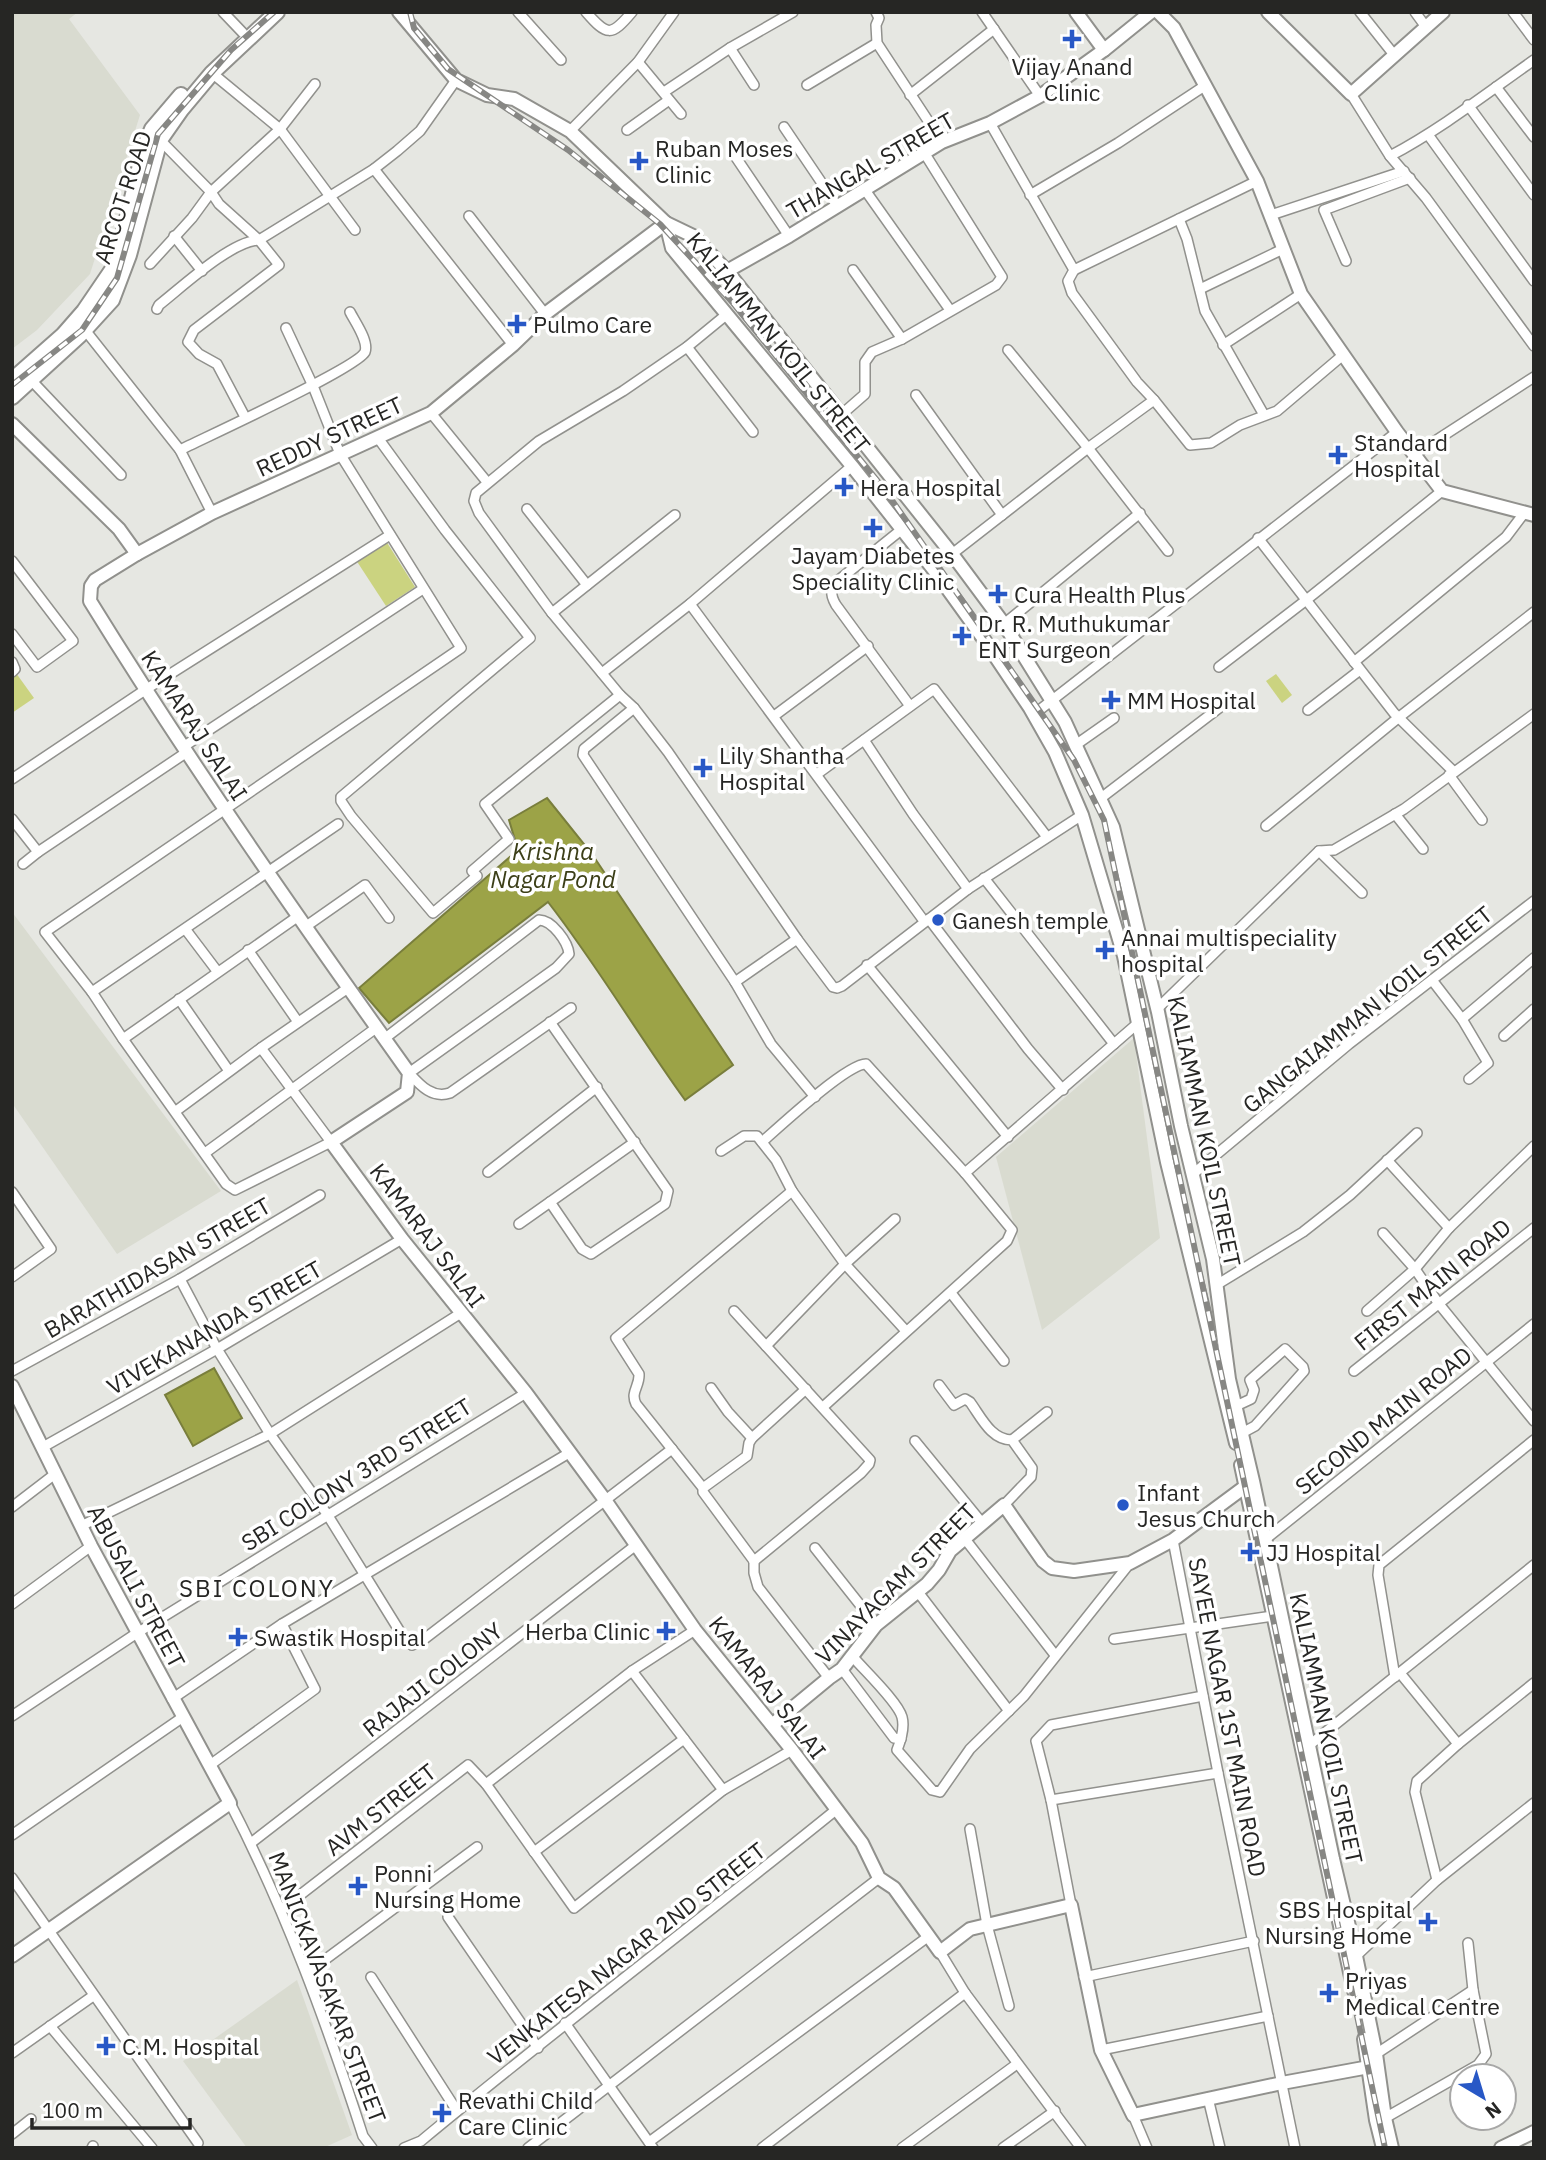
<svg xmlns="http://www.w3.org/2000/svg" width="1546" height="2160" font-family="'IBM Plex Sans',sans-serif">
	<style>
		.built { fill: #d9dbd0 }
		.green { fill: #cbd380 }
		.water { fill: #9ca347; stroke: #797e3c; stroke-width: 2 }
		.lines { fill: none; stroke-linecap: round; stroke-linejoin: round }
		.street-casing { stroke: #91918d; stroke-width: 12 }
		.secondary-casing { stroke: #91918d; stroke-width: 16 }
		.primary-casing { stroke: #91918d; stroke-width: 18 }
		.street { stroke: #fff; stroke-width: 9 }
		.secondary { stroke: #fff; stroke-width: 12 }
		.primary { stroke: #fff; stroke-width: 14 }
		.rail-casing { stroke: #878784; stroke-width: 6 }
		.rail { stroke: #fff; stroke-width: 3.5; stroke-dasharray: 10; stroke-linecap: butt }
		.poi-dot { fill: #2858c6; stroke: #fff; stroke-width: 2.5 }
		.labels { text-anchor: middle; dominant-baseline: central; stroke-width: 7; stroke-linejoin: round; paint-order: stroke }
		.poi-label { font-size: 23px; fill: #262624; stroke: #fff; text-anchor: start }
		.street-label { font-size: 23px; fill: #262624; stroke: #fff }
		.water-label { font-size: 24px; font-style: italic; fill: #3c3f18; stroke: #fff }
		.neighbourhood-label { font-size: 24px; letter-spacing: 2px; fill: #262624; stroke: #fff }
	</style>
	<rect width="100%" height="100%" fill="#e6e7e2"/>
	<g class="built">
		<path d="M12 12H78L69 19 140 115 90 274 37 330 12 349Z"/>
		<path d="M12 912 221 1191 117 1254 12 1103Z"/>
		<path d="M1134 1038 1160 1238 1042 1330 996 1157Z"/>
		<path d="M297 1980 352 2135 323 2148H247L183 2061Z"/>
	</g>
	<g class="green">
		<path d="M386 541 415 587 386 606 356 560Z"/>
		<path d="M16 673 34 698 12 713V675Z"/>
		<path d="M1276 674 1292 695 1282 703 1266 681Z"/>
	</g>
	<g class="water">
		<path d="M547 798 592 854 733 1065 685 1100C638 1035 597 965 548 902L389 1023 359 988 518 850 509 820Z"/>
		<path d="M214 1368 242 1418 193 1446 165 1395Z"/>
	</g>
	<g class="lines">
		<g class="street-casing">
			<g id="street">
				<path d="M223 12 243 33"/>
				<path d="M518 12 561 60"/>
				<path d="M586 12C607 36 611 37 632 12"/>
				<path d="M876 12 879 18 876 25 877 43 942 142"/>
				<path d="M982 12 1040 96"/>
				<path d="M1360 12 1395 56"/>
				<path d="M1415 12 1426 27"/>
				<path d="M1513 12 1534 40"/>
				<path d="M730 48 754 85"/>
				<path d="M638 62 681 114"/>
				<path d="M212 73 280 129 355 230"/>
				<path d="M807 85 877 43"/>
				<path d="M1496 87 1534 137"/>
				<path d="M664 92 730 48 793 12"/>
				<path d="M1351 94 1390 156 1426 198 1534 346"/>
				<path d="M910 95 994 29"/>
				<path d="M1468 105 1534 195"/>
				<path d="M990 123 1074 270 1068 281 1072 293 1137 382 1154 400 1088 448 1008 350"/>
				<path d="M784 127 838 207"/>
				<path d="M627 130 669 100"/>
				<path d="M570 131 638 62 674 12"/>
				<path d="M1429 136 1534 281"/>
				<path d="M160 140 211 192 219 204 259 240 279 265 194 330 188 342 199 354 217 364 245 417"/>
				<path d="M735 156 789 236"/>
				<path d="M1390 156C1441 129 1487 93 1534 60"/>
				<path d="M374 169 513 345"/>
				<path d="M865 190 950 310"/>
				<path d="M1030 195 1118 143 1206 85"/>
				<path d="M1271 215 1404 171"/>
				<path d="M469 216 545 314"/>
				<path d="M1179 219 1187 239 1205 311 1264 415"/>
				<path d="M174 236 202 271"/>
				<path d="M1346 261 1324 210 1410 178"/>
				<path d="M150 264 192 218 211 192 280 129 315 84"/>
				<path d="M853 270 902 339"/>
				<path d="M1074 270 1257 181"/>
				<path d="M1200 289 1283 249"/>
				<path d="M157 309 159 305C182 287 231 241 259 240L374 169 397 151 420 131 456 80"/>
				<path d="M726 315 687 347 623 391 539 441 476 493 474 501 479 513 552 613 620 695 634 708 668 752 797 939 833 987 837 988 842 986 968 889 1082 815"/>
				<path d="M85 330 180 450 212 513"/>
				<path d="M1223 345 1301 294"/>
				<path d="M687 347 753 432"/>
				<path d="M31 380 121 475"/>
				<path d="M916 395 1002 515"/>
				<path d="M1154 400 1190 445 1211 443 1240 425 1277 411 1343 355"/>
				<path d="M431 413 487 482"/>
				<path d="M841 415 865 394V362L872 352 902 339 996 285 1002 277 925 154"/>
				<path d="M378 438 445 530 530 638 341 797V801L351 816 433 913 477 876 472 871 509 839 485 804 620 695"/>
				<path d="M180 450C206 437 357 368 365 352 369 341 355 322 350 312"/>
				<path d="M1415 454 1534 377"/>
				<path d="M527 509 587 585"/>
				<path d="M901 530 840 579C831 589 829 593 836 605L910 706"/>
				<path d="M1258 538 1394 713 1454 772"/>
				<path d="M952 554 1088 448 1168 551"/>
				<path d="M12 561 73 641 37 667 12 634"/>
				<path d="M690 604 924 921"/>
				<path d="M552 613 675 515"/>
				<path d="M1004 624 1140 513"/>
				<path d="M12 662 15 669 12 672"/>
				<path d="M1354 662 1506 537 1525 512"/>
				<path d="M1219 667 1305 601 1442 491"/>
				<path d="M602 673 690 604 852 466"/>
				<path d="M634 708 584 749 583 755 735 982 771 1044 815 1097"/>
				<path d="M1308 710 1360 670"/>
				<path d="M1033 715 1397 432"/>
				<path d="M774 716 868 646"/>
				<path d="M864 740 913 814 968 889"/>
				<path d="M1077 744 1114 718"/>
				<path d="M183 747 423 589"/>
				<path d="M817 774 934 689 1047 837"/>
				<path d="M1449 775 1482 820"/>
				<path d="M12 779 145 690 390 535"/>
				<path d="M1101 798 1219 708"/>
				<path d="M1395 814 1423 849"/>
				<path d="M12 819 38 852 23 864"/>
				<path d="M1266 826 1398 718 1534 612"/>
				<path d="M1319 851 1362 893"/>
				<path d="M38 852 187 752"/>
				<path d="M984 878 1114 1044"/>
				<path d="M929 919 1028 1049 1063 1090"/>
				<path d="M305 927 365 885 389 918"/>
				<path d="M186 930 217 971"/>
				<path d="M248 950 298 1022"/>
				<path d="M867 965 1008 1137"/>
				<path d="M1432 980 1462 1019 1488 1063 1469 1079"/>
				<path d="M735 982 797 939"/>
				<path d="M92 992 338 824"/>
				<path d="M179 999 229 1071"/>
				<path d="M1157 1009 1319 851 1334 850 1404 809 1534 714"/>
				<path d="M1462 1019 1534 958"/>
				<path d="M550 1022 668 1191 665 1204 591 1254 582 1249 550 1202"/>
				<path d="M1504 1036 1534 1009"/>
				<path d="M123 1039 297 917"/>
				<path d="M384 1039 539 920C552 920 568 942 569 954L556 968 409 1073C420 1085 432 1099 450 1093L571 1008"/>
				<path d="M261 1048 331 1142 235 1190 226 1184 123 1039 92 992 45 932 461 648 340 454 313 386 286 328"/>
				<path d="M176 1111 261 1048 348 988"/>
				<path d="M762 1142C780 1126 847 1064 866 1064L965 1173 1012 1230 1007 1241 823 1407"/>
				<path d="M721 1151 744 1136H757L776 1160 792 1191 845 1264 906 1331"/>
				<path d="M205 1153 376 1028"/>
				<path d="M1387 1160 1449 1228"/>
				<path d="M488 1172 597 1087"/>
				<path d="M965 1173 1137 1024"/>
				<path d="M1193 1174 1349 1044 1534 901"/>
				<path d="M12 1192 51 1249 12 1277"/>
				<path d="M519 1224 635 1142"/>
				<path d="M1383 1233 1415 1269 1439 1304 1534 1421"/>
				<path d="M180 1279 217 1349 270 1434 327 1514 402 1635 412 1645 423 1640 672 1449"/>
				<path d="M1218 1284 1303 1232 1350 1195 1417 1133"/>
				<path d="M951 1293 1004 1361"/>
				<path d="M734 1311 870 1460 869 1464 861 1473 754 1561"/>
				<path d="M1367 1311 1415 1269 1449 1228 1534 1146"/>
				<path d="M766 1346 845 1264 895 1219"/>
				<path d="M12 1371 180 1279 320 1195"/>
				<path d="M1354 1371 1534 1228"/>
				<path d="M939 1385 954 1405 965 1399 970 1402C981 1417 991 1440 1012 1440L1032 1468 1031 1477 1004 1505"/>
				<path d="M711 1388 728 1412 752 1438"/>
				<path d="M1236 1406 1251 1399 1254 1390 1250 1380 1285 1349 1303 1367 1304 1371 1255 1426 1242 1433"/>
				<path d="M1012 1440 1047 1412"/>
				<path d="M915 1441 983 1524"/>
				<path d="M43 1447 217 1349 402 1239"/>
				<path d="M703 1488 747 1456 749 1443 752 1438 806 1389"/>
				<path d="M12 1507 55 1474"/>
				<path d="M81 1526 270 1434 461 1313"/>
				<path d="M965 1539 1055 1655"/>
				<path d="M1173 1540 1218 1773 1295 2148"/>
				<path d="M1262 1542 1534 1324"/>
				<path d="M815 1548 876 1625"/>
				<path d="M754 1561 703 1492V1488L636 1404C630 1392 640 1386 639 1374L616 1338 792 1191"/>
				<path d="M754 1561V1573L758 1587 829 1678"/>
				<path d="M918 1592 1009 1711"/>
				<path d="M12 1604 91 1546"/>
				<path d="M1114 1639 1273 1616"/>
				<path d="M853 1657C864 1670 898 1702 902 1717 905 1728 901 1740 897 1750L932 1790 940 1792 970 1749 1024 1696 1130 1563"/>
				<path d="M842 1669 894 1738 901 1739"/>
				<path d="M632 1671 723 1790"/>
				<path d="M1400 1673 1458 1744"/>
				<path d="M1395 1677 1378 1575 1379 1565 1534 1440"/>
				<path d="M172 1699 282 1624 569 1453"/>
				<path d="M12 1716 137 1633 526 1393"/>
				<path d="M1307 1747 1534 1565"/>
				<path d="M210 1765 315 1689 282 1624"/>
				<path d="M486 1784 632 1671 695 1630"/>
				<path d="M1051 1800 1218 1773"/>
				<path d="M230 1803C285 1909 326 2021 363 2136L372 2148"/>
				<path d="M970 1829 987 1925 1009 2006"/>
				<path d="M12 1835 183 1717"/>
				<path d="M251 1843 636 1545"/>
				<path d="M534 1852 684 1739"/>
				<path d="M12 1878 198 2143"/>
				<path d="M1437 1880 1415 1792 1417 1781 1458 1744 1534 1683"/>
				<path d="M1071 1905 1051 1800 1036 1741 1051 1725 1203 1696"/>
				<path d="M282 1909 468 1765 486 1784 574 1908 723 1790 792 1750"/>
				<path d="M448 1917 538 2048"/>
				<path d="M940 1952 965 1993 1081 2148"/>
				<path d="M1355 1957 1437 1880 1534 1803"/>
				<path d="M307 1973 477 1847"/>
				<path d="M371 1977 457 2111"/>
				<path d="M1084 1977 1254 1941"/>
				<path d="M565 2023 653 2148"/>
				<path d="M50 2026 152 2148"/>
				<path d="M1101 2050 1268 2016"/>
				<path d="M12 2053 93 1996"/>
				<path d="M1376 2054 1473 1990"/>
				<path d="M1208 2098 1220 2148"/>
				<path d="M1133 2115 1147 2148"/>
				<path d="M1385 2118 1478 2065 1486 2054 1473 1990 1468 1943"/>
				<path d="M12 2134 31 2119"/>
				<path d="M649 2142 929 1936"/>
				<path d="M92 2148 93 2146"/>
				<path d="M404 2148 421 2141C557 2028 699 1921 837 1809"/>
				<path d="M528 2148 879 1878"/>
				<path d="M762 2148 965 1993"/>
				<path d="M902 2148 1017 2064"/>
				<path d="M1003 2148 1055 2111"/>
			</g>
		</g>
		<g class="secondary-casing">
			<g id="secondary">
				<path d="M399 12 456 80 487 95 514 99 570 131 666 223 693 236 727 271 952 554 1004 624 1065 722 1113 827 1158 1012 1181 1126 1213 1259 1229 1379 1253 1481 1333 1859 1356 1956 1376 2054 1385 2118 1392 2148"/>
				<path d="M1076 12 1104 50"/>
				<path d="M1158 12 1174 28 1257 181 1301 294 1397 432 1442 491 1534 515"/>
				<path d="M1268 12 1351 94 1443 12"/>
				<path d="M666 223 672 248 852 466 934 570 983 638 1030 708 1055 752 1082 815 1124 956 1167 1162 1236 1443"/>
				<path d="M727 271 789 236 942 142 990 123 1040 96 1104 50 1151 12"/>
				<path d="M12 424 119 529 137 554 212 513 431 413 513 345 545 314 666 223"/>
				<path d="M137 554 95 580 91 586 90 601C190 763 299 919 409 1073L407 1092 331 1142 402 1239 526 1393 605 1500 695 1630 792 1750 862 1843 879 1878 894 1888 940 1952 970 1929 1071 1905 1101 2050 1133 2115 1282 2083 1369 2067"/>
				<path d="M12 1386 91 1546 230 1803 12 1956"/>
				<path d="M1241 1465 1354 1991"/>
				<path d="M772 1725 829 1678 842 1669 876 1625 927 1584 939 1570 950 1551 1004 1505 1043 1561 1052 1568 1074 1571 1130 1563 1173 1540 1250 1483"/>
				<path d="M1364 2039 1376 2120 1383 2148"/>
				<path d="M1501 2148 1534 2132"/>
			</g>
		</g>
		<g class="primary-casing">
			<g id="primary">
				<path d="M12 380 63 335 84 311 116 264 144 149 152 129 181 95"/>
				<path d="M12 397 80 335 112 300 129 255 160 140 181 110 212 73 277 12"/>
			</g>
		</g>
		<use href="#street" class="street"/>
		<use href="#secondary" class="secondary"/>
		<use href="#primary" class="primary"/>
		<g class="rail-casing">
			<g id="rail">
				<path d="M410 12 414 28 448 69 568 150 660 224 733 303 884 489 1074 760 1104 820 1385 2148"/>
				<path d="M12 385 82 330 117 278 158 134 231 50 274 12"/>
			</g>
		</g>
		<use href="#rail" class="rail"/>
	</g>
	<g class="poi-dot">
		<path d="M1068.5 28.5h7v7h7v7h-7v7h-7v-7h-7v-7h7z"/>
		<path d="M635.5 150.5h7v7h7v7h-7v7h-7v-7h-7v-7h7z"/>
		<path d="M513.5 313.5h7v7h7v7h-7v7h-7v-7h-7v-7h7z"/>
		<path d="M1334.5 444.5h7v7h7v7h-7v7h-7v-7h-7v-7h7z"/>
		<path d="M840.5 476.5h7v7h7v7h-7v7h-7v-7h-7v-7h7z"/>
		<path d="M869.5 517.5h7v7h7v7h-7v7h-7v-7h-7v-7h7z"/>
		<path d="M994.5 583.5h7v7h7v7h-7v7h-7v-7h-7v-7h7z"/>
		<path d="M958.5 625.5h7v7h7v7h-7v7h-7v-7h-7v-7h7z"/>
		<path d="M1107.5 689.5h7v7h7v7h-7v7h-7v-7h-7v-7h7z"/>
		<path d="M699.5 757.5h7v7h7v7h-7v7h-7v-7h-7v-7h7z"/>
		<circle cx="938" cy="920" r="7"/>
		<path d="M1101.5 939.5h7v7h7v7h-7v7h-7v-7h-7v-7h7z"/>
		<circle cx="1123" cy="1505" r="7"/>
		<path d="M1246.5 1541.5h7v7h7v7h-7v7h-7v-7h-7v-7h7z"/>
		<path d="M662.5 1620.5h7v7h7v7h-7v7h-7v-7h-7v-7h7z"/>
		<path d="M234.5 1626.5h7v7h7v7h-7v7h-7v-7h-7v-7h7z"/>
		<path d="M354.5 1875.5h7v7h7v7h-7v7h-7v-7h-7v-7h7z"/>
		<path d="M1424.5 1911.5h7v7h7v7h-7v7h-7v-7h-7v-7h7z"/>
		<path d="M1325.5 1982.5h7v7h7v7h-7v7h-7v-7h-7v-7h7z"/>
		<path d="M102.5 2035.5h7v7h7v7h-7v7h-7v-7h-7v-7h7z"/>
		<path d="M438.5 2102.5h7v7h7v7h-7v7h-7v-7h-7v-7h7z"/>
	</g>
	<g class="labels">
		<g class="poi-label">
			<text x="1072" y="66" text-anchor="middle">Vijay Anand<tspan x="1072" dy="26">Clinic</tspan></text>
			<text x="655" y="148">Ruban Moses<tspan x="655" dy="26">Clinic</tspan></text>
			<text x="533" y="324">Pulmo Care</text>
			<text x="1354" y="442">Standard<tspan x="1354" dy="26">Hospital</tspan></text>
			<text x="860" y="487">Hera Hospital</text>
			<text x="873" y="555" text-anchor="middle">Jayam Diabetes<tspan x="873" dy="26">Speciality Clinic</tspan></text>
			<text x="1014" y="594">Cura Health Plus</text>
			<text x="978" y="623">Dr. R. Muthukumar<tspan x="978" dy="26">ENT Surgeon</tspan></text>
			<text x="1127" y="700">MM Hospital</text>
			<text x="719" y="755">Lily Shantha<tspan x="719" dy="26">Hospital</tspan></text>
			<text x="952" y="920">Ganesh temple</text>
			<text x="1121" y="937">Annai multispeciality<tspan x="1121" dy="26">hospital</tspan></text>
			<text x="1137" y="1492">Infant<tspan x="1137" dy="26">Jesus Church</tspan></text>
			<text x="1266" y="1552">JJ Hospital</text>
			<text x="650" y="1631" text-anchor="end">Herba Clinic</text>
			<text x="254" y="1637">Swastik Hospital</text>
			<text x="374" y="1873">Ponni<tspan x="374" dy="26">Nursing Home</tspan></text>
			<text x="1412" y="1909" text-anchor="end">SBS Hospital<tspan x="1412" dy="26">Nursing Home</tspan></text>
			<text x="1345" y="1980">Priyas<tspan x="1345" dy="26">Medical Centre</tspan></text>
			<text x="122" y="2046">C.M. Hospital</text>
			<text x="458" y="2100">Revathi Child<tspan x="458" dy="26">Care Clinic</tspan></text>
		</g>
		<g class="street-label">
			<text transform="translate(870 165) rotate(-30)">THANGAL STREET</text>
			<text transform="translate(122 197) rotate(-72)">ARCOT ROAD</text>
			<text transform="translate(779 342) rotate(51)">KALIAMMAN KOIL STREET</text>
			<text transform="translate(329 436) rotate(-25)">REDDY STREET</text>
			<text transform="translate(195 725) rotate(57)">KAMARAJ SALAI</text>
			<text transform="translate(1367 1009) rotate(-39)">GANGAIAMMAN KOIL STREET</text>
			<text transform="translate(1205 1131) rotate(78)">KALIAMMAN KOIL STREET</text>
			<text transform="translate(428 1235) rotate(53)">KAMARAJ SALAI</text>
			<text transform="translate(157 1267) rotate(-30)">BARATHIDASAN STREET</text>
			<text transform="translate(1432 1284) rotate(-39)">FIRST MAIN ROAD</text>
			<text transform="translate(214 1327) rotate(-30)">VIVEKANANDA STREET</text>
			<text transform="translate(1383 1420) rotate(-39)">SECOND MAIN ROAD</text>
			<text transform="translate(356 1474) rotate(-32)">SBI COLONY 3RD STREET</text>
			<text transform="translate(895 1583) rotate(-45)">VINAYAGAM STREET</text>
			<text transform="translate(137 1586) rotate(62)">ABUSALI STREET</text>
			<text transform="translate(432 1679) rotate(-38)">RAJAJI COLONY</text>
			<text transform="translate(768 1687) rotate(52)">KAMARAJ SALAI</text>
			<text transform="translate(1228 1717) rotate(79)">SAYEE NAGAR 1ST MAIN ROAD</text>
			<text transform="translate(1327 1728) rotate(78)">KALIAMMAN KOIL STREET</text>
			<text transform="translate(380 1809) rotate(-38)">AVM STREET</text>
			<text transform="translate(626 1953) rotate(-38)">VENKATESA NAGAR 2ND STREET</text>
			<text transform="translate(328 1987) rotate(69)">MANICKAVASAKAR STREET</text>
		</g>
		<g class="water-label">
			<text x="553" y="851">Krishna<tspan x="553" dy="28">Nagar Pond</tspan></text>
		</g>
		<g class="neighbourhood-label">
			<text x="257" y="1588">SBI COLONY</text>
		</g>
	</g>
	<rect width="1546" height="2160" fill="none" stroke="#262624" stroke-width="28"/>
	<g transform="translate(1483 2097) rotate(142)"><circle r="33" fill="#ffffff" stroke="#a8a8a7" stroke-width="2"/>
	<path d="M0-5L12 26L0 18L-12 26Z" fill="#2858c6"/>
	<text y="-10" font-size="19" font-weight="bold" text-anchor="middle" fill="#262624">N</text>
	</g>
	<path d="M32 2118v10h158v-10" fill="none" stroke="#262624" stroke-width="3.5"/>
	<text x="42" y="2118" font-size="21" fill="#262624" stroke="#ffffff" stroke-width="5" paint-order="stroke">100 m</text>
</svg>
